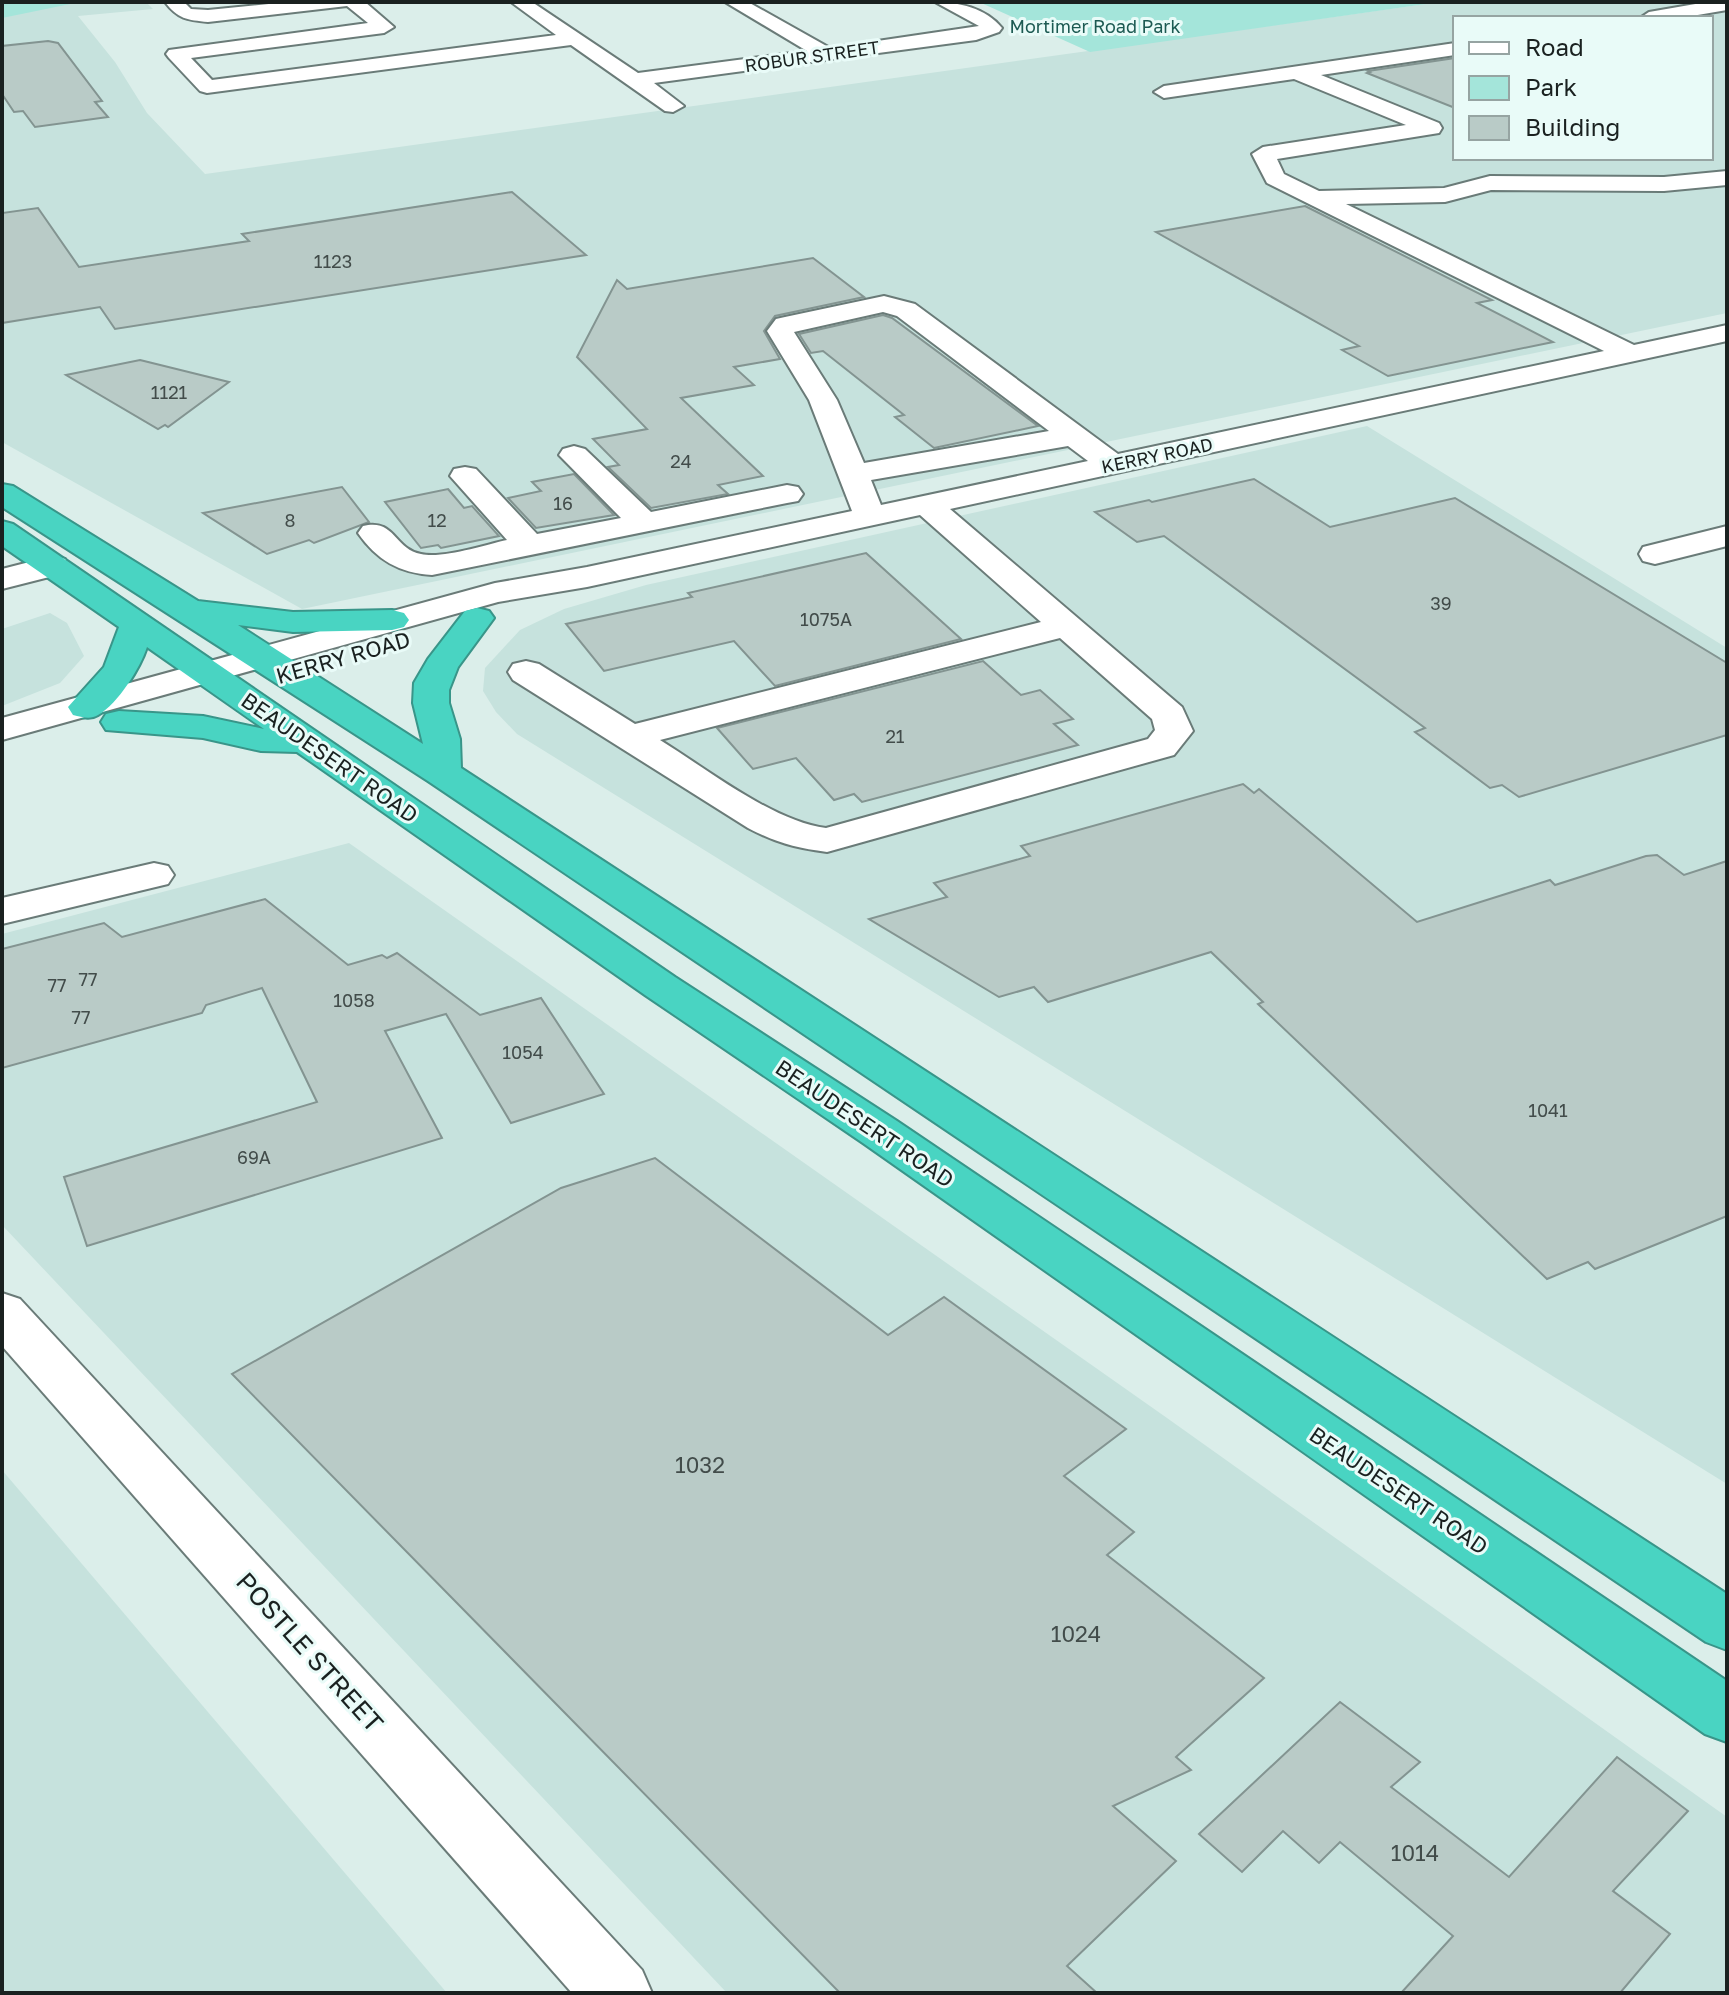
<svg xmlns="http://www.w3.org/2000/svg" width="1729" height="1995" font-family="'Golos Text',sans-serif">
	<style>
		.built { fill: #c6e2dd; fill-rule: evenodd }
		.green { fill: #a4e5da }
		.building { fill: #b9cbc7; stroke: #839491; stroke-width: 2 }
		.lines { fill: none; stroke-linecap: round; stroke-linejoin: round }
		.minor-casing { stroke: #6a7b78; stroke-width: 4 }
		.highway-casing { stroke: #399589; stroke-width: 4 }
		.minor { fill: #fff; fill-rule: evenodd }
		.highway { fill: #49d4c2; fill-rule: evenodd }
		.labels { text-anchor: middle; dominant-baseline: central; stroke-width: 6; stroke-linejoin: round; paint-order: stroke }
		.far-park-label { font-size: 18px; fill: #1c5a52; stroke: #e9fbf8 }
		.far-street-label { font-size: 18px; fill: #1a2120; stroke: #e9fbf8 }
		.number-label { font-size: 18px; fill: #424c4a }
		.street-label { font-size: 22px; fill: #1a2120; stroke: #e9fbf8 }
		.near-number-label { font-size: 22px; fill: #424c4a }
		.near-street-label { font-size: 26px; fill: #1a2120; stroke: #e9fbf8 }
	</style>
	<rect width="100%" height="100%" fill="#dbeeea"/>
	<g class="built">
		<path d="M2 2H146L153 9 78 16 115 62 147 113 205 174 1440 2H1727V313L302 609 2 442ZM1455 18H1711V158H1455Z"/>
		<path d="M1367 426 1727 648V1484L517 734 496 712 483 691 485 668 520 630 564 609 646 585Z"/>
		<path d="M50 613 67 623 84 656 60 683 2 706V629Z"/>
		<path d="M349 843 1167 1418 1727 1817V1993H727L2 1225V934Z"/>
		<path d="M2 1470 447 1993H2Z"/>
	</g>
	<g class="green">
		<path d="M2 2H80L2 18Z"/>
		<path d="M979 2H1440L1090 52Z"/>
	</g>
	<g class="building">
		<path d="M48 41 58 43 102 101 95 102 108 117 35 127 23 111 14 112 2 94V46Z"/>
		<path d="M1455 58V108L1367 73 1370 72 1368 71Z"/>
		<path d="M512 192 586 255 115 329 100 307 2 323V213L38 208 79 267 249 241 242 234Z"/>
		<path d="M1305 206 1492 300 1477 303 1553 342 1388 376 1342 350 1359 346 1156 232Z"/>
		<path d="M813 258 864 297 775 316 764 331 780 359 734 367 754 385 681 398 763 476 718 485 728 494 651 508 608 467 619 465 593 439 647 429 577 357 617 280 627 289Z"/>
		<path d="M883 315 892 318 1038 426 934 448 895 417 904 415 823 351 811 353 799 334Z"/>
		<path d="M140 360 229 382 168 427 165 425 158 429 66 375Z"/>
		<path d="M574 474 614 515 536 528 508 498 541 491 532 482Z"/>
		<path d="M1254 479 1330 527 1455 498 1727 663V735L1519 797 1502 785 1490 788 1415 732 1425 728 1164 536 1137 542 1095 512 1149 500 1152 502Z"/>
		<path d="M342 487 369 522 314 543 309 540 267 554 203 513Z"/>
		<path d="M448 489 464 508 472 506 499 536 441 548 438 545 421 548 385 502Z"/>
		<path d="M866 553 961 639 775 686 734 641 604 671 566 624 692 597 688 593Z"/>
		<path d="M983 661 1021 695 1040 690 1073 719 1054 724 1078 745 862 802 854 794 834 800 796 758 753 769 717 728Z"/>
		<path d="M1243 784 1254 793 1259 789 1417 922 1550 880 1555 885 1646 856 1657 855 1684 875 1727 861V1216L1595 1269 1588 1262 1547 1279 1258 1004 1263 1002 1211 952 1048 1002 1034 987 999 997 869 919 947 897 934 883 1030 856 1021 846Z"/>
		<path d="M265 899 348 965 382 955 387 958 397 953 480 1015 541 998 604 1094 511 1123 446 1014 385 1031 442 1138 87 1246 64 1177 317 1102 262 988 206 1005 202 1013 2 1068V949L104 923 122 937Z"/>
		<path d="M655 1158 888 1335 944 1297 1126 1429 1064 1476 1134 1532 1107 1555 1264 1678 1176 1757 1191 1770 1113 1806 1176 1861 1067 1966 1097 1993H840L232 1374 561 1188Z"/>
		<path d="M1340 1702 1420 1762 1391 1787 1509 1877 1617 1757 1688 1811 1613 1891 1670 1934 1620 1993H1401L1453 1936 1340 1842 1319 1863 1283 1831 1242 1872 1199 1834Z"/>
	</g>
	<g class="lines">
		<g class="minor-casing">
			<g id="minor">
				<path d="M165 2H184L191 9 208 10 288 2H365L394 27 384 33 191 58 212 80 556 35 511 2H532L638 73 807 51 725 2H748L830 48 979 26 935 2C958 2 986 8 1002 28L999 32 976 40 654 83 684 106 673 112 665 111 571 45 207 93 200 91 169 58 166 54 169 50 368 23 347 6 208 22C187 20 178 19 165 2Z"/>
				<path d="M1707 2H1727V10L1680 18H1640L1649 12Z"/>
				<path d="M1455 43V55L1321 75 1439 123 1442 128 1439 133 1277 159 1284 174 1319 191 1444 188 1490 176 1664 177 1727 171V185L1664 191 1491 190 1445 202 1346 204 1634 345 1727 325V341L950 509 1182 707 1193 731 1174 755 827 852C795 848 777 843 748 828L513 680 508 672 513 664 526 661 539 664 635 724 1041 622 920 515 587 587 498 602 2 740V718L495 583 587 567 852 511 809 400 767 331 776 319 785 317 884 296 915 304 1118 454 1604 351 1267 183 1252 154 1263 147 1406 125 1294 79 1164 98 1154 92 1164 86ZM883 312 897 316 1049 431 864 463 837 400 794 332ZM1068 446 1088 461 881 505 871 480ZM1060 638 1152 719 1155 730 1148 739 826 828C774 822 707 769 660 740Z"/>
				<path d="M574 446 585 449 651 512 787 485 798 487 803 494 798 501 787 503 432 575C399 573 377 560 358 533L363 526C395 518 394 549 421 554 442 559 484 545 507 540L450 476 454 469 465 467 476 469 537 534 621 518 559 455 563 449Z"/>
				<path d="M1727 526V546L1655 564 1643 561 1639 554 1643 547Z"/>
				<path d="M53 556 65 559 69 566 65 573 2 589V569Z"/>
				<path d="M154 863 168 866 174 875 168 884 2 924V898Z"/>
				<path d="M2 1293 20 1299 642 1970 652 1993H572L2 1346Z"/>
			</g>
		</g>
		<g class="highway-casing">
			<g id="highway">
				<path d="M2 484 13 486 198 601 293 612 392 610 404 613 409 620 404 627 392 630 293 632 238 625 423 744 413 703 414 683 428 659 465 611 477 608 489 611 494 618 458 667 449 690V703L460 739 461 768 1727 1594V1650L1706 1642 428 781 2 507Z"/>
				<path d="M2 521 13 524 675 977 897 1121 1727 1681V1742L1705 1734 863 1143 645 995 297 752 261 751 203 738 106 730 101 722 106 714 119 711 203 716 264 729 147 647C140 668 118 704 98 715 90 720 82 717 73 715L68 707 104 667 119 627 2 546Z"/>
			</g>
		</g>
		<use href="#minor" class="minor"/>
		<use href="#highway" class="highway"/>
	</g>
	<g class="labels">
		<g class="far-park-label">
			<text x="1095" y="26">Mortimer Road Park</text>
		</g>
		<g class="far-street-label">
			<text transform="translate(812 56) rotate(-8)">ROBUR STREET</text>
			<text transform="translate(1157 455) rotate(-12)">KERRY ROAD</text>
		</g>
		<g class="number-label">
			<text x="333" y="261">1123</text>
			<text x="169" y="392">1121</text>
			<text x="681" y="461">24</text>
			<text x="563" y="503">16</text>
			<text x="290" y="520">8</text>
			<text x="437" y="520">12</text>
			<text x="1441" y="603">39</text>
			<text x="826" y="619">1075A</text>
			<text x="895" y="736">21</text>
			<text x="88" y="979">77</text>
			<text x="57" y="985">77</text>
			<text x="354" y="1000">1058</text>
			<text x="81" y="1017">77</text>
			<text x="523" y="1052">1054</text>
			<text x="1548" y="1110">1041</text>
			<text x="254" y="1157">69A</text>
		</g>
		<g class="street-label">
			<text transform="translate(343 657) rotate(-16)">KERRY ROAD</text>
			<text transform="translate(330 757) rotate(35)">BEAUDESERT ROAD</text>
			<text transform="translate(865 1123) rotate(34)">BEAUDESERT ROAD</text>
			<text transform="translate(1399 1490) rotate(34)">BEAUDESERT ROAD</text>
		</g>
		<g class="near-number-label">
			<text x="700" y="1464">1032</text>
			<text x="1076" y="1633">1024</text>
			<text x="1415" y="1852">1014</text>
		</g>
		<g class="near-street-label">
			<text transform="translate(310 1652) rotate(48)">POSTLE STREET</text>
		</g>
	</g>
	<rect width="1729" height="1995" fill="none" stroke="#1a2120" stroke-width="8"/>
	<rect x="1453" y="16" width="260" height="144" fill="#e9fbf8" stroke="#96a4a2" stroke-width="2"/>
	<rect x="1469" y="42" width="40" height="12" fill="#ffffff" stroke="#96a4a2" stroke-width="2"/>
	<text x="1525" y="56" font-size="24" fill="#1a2120">Road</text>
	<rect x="1469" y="76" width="40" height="24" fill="#a4e5da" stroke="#96a4a2" stroke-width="2"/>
	<text x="1525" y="96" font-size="24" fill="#1a2120">Park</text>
	<rect x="1469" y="116" width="40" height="24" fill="#b9cbc7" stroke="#96a4a2" stroke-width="2"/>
	<text x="1525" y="136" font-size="24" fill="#1a2120">Building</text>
</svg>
